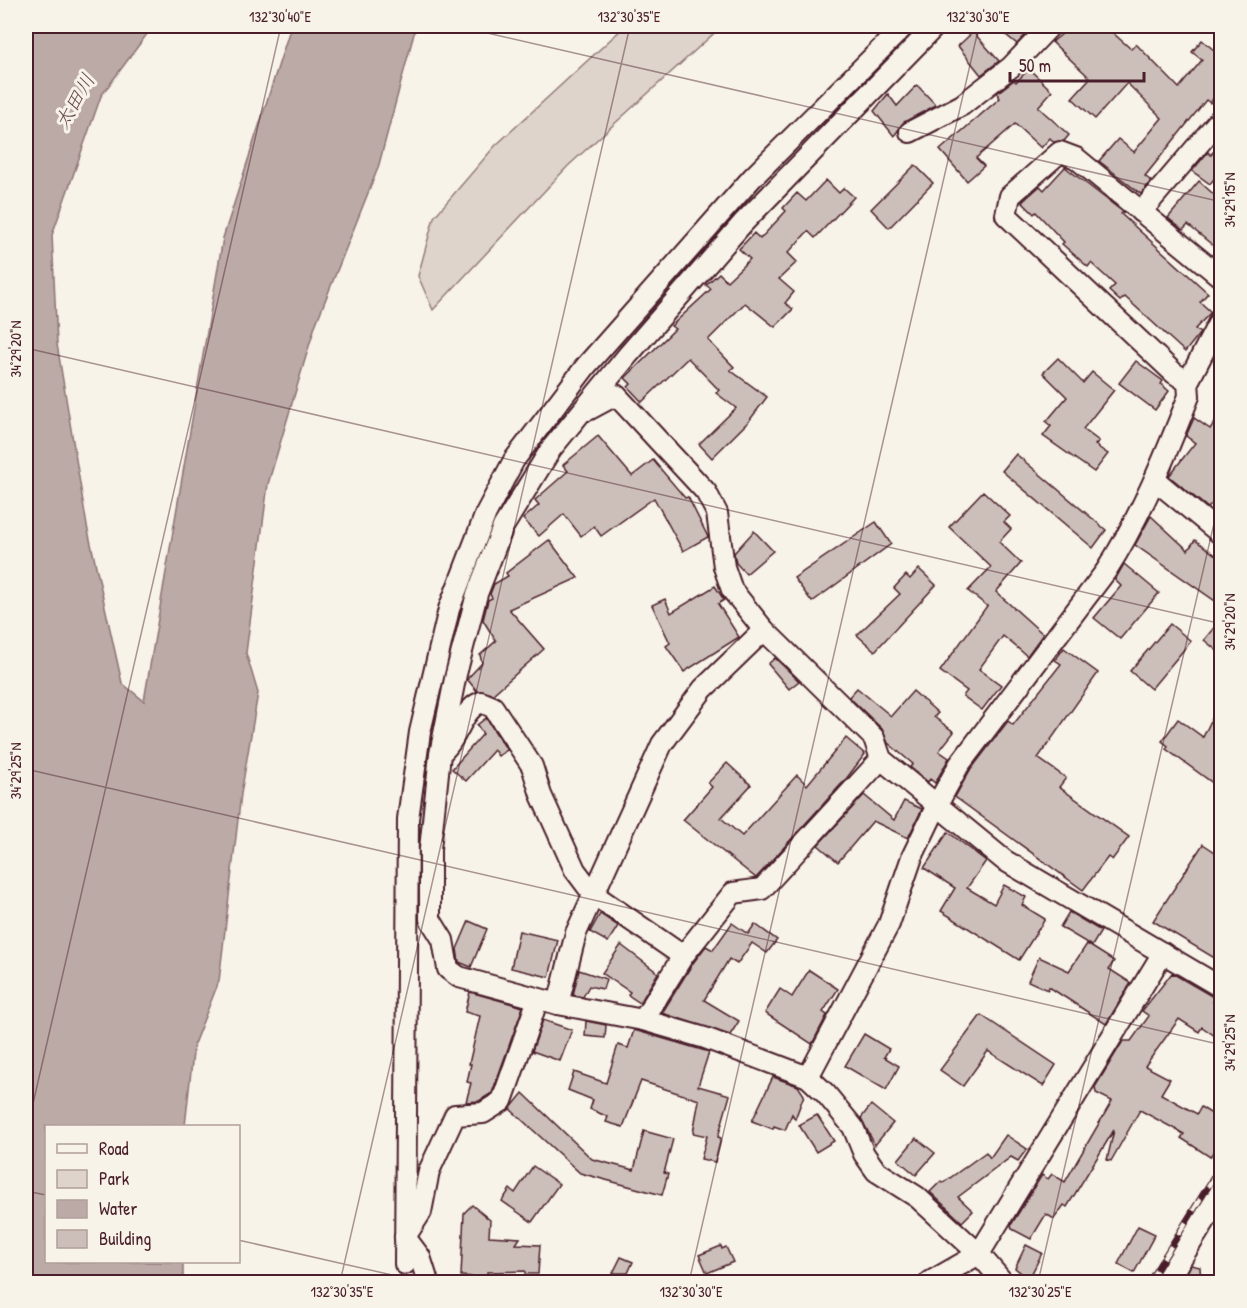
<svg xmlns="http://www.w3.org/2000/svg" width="1247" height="1308" font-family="'Patrick Hand','Klee One',sans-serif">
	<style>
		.green { fill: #ded4cc; stroke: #947a7c; stroke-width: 1.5 }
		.water { fill: #bcaaa7; stroke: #8e7275; stroke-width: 1.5 }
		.building { fill: #ccbfb9; stroke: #4a1f2b; stroke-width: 1.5 }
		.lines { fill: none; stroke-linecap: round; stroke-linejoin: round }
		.minor-casing { stroke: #4a1f2b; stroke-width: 24 }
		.major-casing { stroke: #4a1f2b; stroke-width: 28 }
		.minor { stroke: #f7f3e8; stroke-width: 20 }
		.major { stroke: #f7f3e8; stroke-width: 24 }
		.rail-casing { stroke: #4a1f2b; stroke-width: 7 }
		.rail { stroke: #f7f3e8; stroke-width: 4.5; stroke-dasharray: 14; stroke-linecap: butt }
		.ticks { fill: none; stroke: #4a1f2b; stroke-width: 1.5; stroke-opacity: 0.45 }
		.labels { text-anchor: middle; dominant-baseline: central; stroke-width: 6; stroke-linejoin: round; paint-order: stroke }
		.water-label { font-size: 20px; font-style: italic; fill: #6c4950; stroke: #f7f3e8 }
		.neatline { fill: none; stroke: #4a1f2b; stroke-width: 2 }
		.ticks-label { font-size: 15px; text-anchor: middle; fill: #4a1f2b }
	</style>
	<rect width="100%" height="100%" fill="#f7f3e8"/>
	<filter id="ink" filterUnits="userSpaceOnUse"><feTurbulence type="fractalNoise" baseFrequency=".0167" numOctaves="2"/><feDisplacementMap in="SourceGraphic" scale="12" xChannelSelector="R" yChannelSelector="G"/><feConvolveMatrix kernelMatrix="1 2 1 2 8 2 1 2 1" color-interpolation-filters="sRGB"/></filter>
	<g filter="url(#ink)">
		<path class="green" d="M625 26H722L568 166 433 310 418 276 434 217 495 146Z"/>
		<path class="water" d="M26 26H153L101 96 52 235 57 344 87 526 122 683 144 701 223 238 291 26H416L378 168 315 326 268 484 246 653 258 693 241 794 219 981 194 1044 185 1126H46V1262H183V1282H26Z"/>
		<g class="building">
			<path d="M995 26H1034L1017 44Z"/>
			<path d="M1072 26H1105L1131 49 1136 44 1179 88 1202 60 1192 52 1202 40 1221 56V88L1210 103 1206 100 1145 176 1151 181 1141 194 1099 161 1118 139 1134 152 1162 118 1127 83 1095 119 1072 98 1090 78 1052 42Z"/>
			<path d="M973 32 999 61 981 75 958 46Z"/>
			<path d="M1029 69 1052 91 1038 107 1069 135 1064 141 1054 142 1050 138 1041 148 1015 124 976 158 984 166 967 181 940 150 1000 98 997 93 1014 80 1016 82Z"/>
			<path d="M917 85 936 105 904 122 894 136 874 111 888 94 897 106Z"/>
			<path d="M1208 152 1211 155 1213 152 1221 159V170L1210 184 1192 171Z"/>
			<path d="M915 165 933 183 889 228 871 209Z"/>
			<path d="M1065 167 1123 212 1121 214 1208 293 1200 302 1211 312 1195 329 1200 333 1185 352 1125 297 1120 301 1109 291 1115 285 1091 263 1088 267 1062 244 1064 242 1036 212 1034 214 1022 202 1040 186 1044 190Z"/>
			<path d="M826 180 839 193 844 188 854 197 815 238 808 231 788 253 797 262 779 279 794 292 785 303 793 309 775 327 745 303 708 340 734 367 730 370 767 397 749 421 712 458 699 444 736 408 716 393 719 390 688 358 642 402 628 387 631 384 625 378 675 329 671 326 711 289 706 285 719 273 727 281 750 259 739 249 754 233 760 239 786 211 783 208 797 193 806 201Z"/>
			<path d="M1199 181 1221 201V252L1188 225 1183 230 1168 218Z"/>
			<path d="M1058 358 1083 383 1092 372 1114 390 1083 429 1099 441 1095 445 1108 454 1094 472 1043 436 1051 426 1046 422 1067 397 1043 373Z"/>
			<path d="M1136 361 1163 381 1161 384 1169 391 1155 410 1119 383Z"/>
			<path d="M1221 413V512L1212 504 1208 508 1169 476 1195 443 1186 436 1194 418 1210 429Z"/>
			<path d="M598 436 632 476 653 460 685 498 688 497 708 537 683 551 654 498 601 536 594 526 581 536 564 514 539 536 523 519 539 505 535 500 568 471 563 465Z"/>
			<path d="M1016 454 1106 530 1093 548 1002 471Z"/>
			<path d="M983 491 1010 516 1004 522 1011 529 999 542 1021 563 996 592 1043 634 1027 656 1003 636 979 669 1001 685 982 710 963 696 967 691 940 671 987 606 968 591 991 567 949 527Z"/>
			<path d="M1151 516 1188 550 1195 540 1221 559V605L1135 545Z"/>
			<path d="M876 522 891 544 812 602 794 578Z"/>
			<path d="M754 531 773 551 746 574 736 563 734 553Z"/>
			<path d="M549 540 578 578 509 609 544 649 493 694 477 691 467 679 482 663 480 655 496 641 483 620 488 600 492 598 490 594 494 584 508 576 506 573Z"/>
			<path d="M1124 564 1159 593 1120 639 1094 618 1121 586 1115 580Z"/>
			<path d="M919 569 936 585 875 651 857 635 900 594 894 588 906 575 910 579Z"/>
			<path d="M715 586 724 600 718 604 739 637 684 672 666 646 670 643 652 605 665 599 671 613Z"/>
			<path d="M1221 619V654L1204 640Z"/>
			<path d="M1170 624 1191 641 1151 689 1130 671Z"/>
			<path d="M1064 648 1098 673 1038 758 1066 778 1059 787 1129 837 1112 860 1108 857 1083 890 955 797 969 772 1008 721 1013 725 1061 664 1055 660Z"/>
			<path d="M775 658 799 681 789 689 768 664Z"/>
			<path d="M857 688 891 716 913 691 938 713 934 717 954 732 939 751 949 758 935 783 930 779 928 782 910 767 913 764 888 743 882 729 849 697Z"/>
			<path d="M1221 700V789L1166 749 1168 746 1162 741 1178 719 1203 737Z"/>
			<path d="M486 718 507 750 498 756 494 750 466 781 452 769 483 734 477 725Z"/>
			<path d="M846 738 865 754 846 779 756 878 683 820 712 787 708 783 727 763 751 785 721 818 742 836 797 775 807 785Z"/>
			<path d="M864 795 894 820 904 801 922 809 908 838 873 821 838 862 818 845Z"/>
			<path d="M948 832 986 861 967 888 994 904 1004 885 1026 897 1022 905 1045 919 1019 960 941 911 955 888 924 868Z"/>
			<path d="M1203 844 1221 856V962L1153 921Z"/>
			<path d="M1069 912 1101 931 1092 946 1060 927Z"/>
			<path d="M600 914 618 926 608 942 590 932Z"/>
			<path d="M469 921 487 929 471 967 459 962 457 949Z"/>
			<path d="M732 923 748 934 755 924 777 940 767 953 752 943 737 964 729 959 704 1000 739 1021 730 1035 662 1013 693 963 706 946 713 950Z"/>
			<path d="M519 931 558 940 549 977 511 968Z"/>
			<path d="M1087 944 1114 961 1109 969 1131 983 1106 1024 1049 987 1048 990 1028 981 1039 957 1069 971Z"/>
			<path d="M621 945 658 973 640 1003 628 995 630 992 602 973Z"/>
			<path d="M579 970 606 979 603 989 589 986 583 997 573 995Z"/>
			<path d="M809 970 838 989 823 1012 827 1015 812 1044 765 1013 780 989 792 997Z"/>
			<path d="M1172 973 1215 998 1213 1002 1221 1008V1040L1202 1027 1199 1032 1179 1019 1145 1066 1170 1079 1161 1094 1197 1114 1201 1107 1221 1120V1139L1210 1157 1181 1138 1184 1134 1140 1110 1111 1161 1107 1160 1114 1130 1067 1207 1064 1205 1054 1219 1046 1214 1031 1239 1012 1229 1011 1225 1042 1175 1048 1179 1052 1174 1065 1182 1112 1101 1096 1093 1095 1087 1123 1041H1131L1149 1016 1142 1011Z"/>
			<path d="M470 992 523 1007 492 1093 479 1101 466 1102 471 1083 467 1082 471 1064H469L480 1016 465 1012Z"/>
			<path d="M981 1015 1056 1065 1043 1086 988 1051 963 1086 940 1070Z"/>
			<path d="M543 1020 572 1030 560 1061 532 1051Z"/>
			<path d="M586 1021 606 1025 605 1038 585 1036Z"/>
			<path d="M634 1030 709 1052 698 1086 730 1095 718 1137 721 1138 715 1162 701 1159 707 1136 693 1133 699 1100 641 1081 623 1127 606 1122 608 1117 590 1109 593 1100 568 1090 574 1072 606 1083 618 1045 628 1048Z"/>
			<path d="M864 1034 889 1049 884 1057 899 1066 886 1090 845 1066Z"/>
			<path d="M773 1077 798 1086 804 1095 795 1119 792 1114 785 1130 774 1126 773 1129 752 1121Z"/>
			<path d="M523 1093 592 1159 634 1170 644 1131 673 1139 664 1173 668 1174 662 1195 580 1173 510 1109Z"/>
			<path d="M871 1105 893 1123 875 1145 861 1118Z"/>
			<path d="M817 1115 834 1141 816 1152 799 1125Z"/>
			<path d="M1006 1135 1027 1149 1018 1161 1011 1157 958 1197 973 1211 962 1222 930 1192 941 1181 943 1183 986 1152 990 1158Z"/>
			<path d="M916 1138 935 1153 916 1175 898 1160Z"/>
			<path d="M533 1166 559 1184 532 1222 502 1201 510 1189 515 1193Z"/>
			<path d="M472 1205 490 1220 489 1236 520 1238 516 1244 540 1245 538 1274H525V1271L487 1272V1278L461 1276 464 1213Z"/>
			<path d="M1138 1226 1155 1234 1134 1273 1118 1264Z"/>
			<path d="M1026 1245 1042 1253 1029 1279 1015 1268Z"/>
			<path d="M721 1246 722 1249 726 1247 733 1262 707 1273 699 1255Z"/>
			<path d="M621 1257 633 1262 628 1273H613Z"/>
			<path d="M1191 1265 1200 1267 1201 1282H1188L1187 1273Z"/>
		</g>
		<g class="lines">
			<g class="minor-casing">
				<g id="minor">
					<path d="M935 26 743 223 628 355 551 449 503 527 477 594 456 674 440 754 430 849V919L443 940 448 969 459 977 558 1004 643 1020 705 1038 808 1077 826 1094 853 1127 864 1154 876 1171 917 1197 979 1254 1003 1282"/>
					<path d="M910 132 962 105 1011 67 1050 26"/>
					<path d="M1141 212 1222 117"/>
					<path d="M1188 382 1174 373 1006 215 1010 196 1060 152 1076 158 1222 278"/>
					<path d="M588 410 616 395 706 492 717 513 724 567 732 590 764 630 874 738 881 759 1004 860 1222 988"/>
					<path d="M1155 480 1222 535"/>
					<path d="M444 750C459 736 461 711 481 702L493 707 532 766 541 795 575 870 593 894 683 956"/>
					<path d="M558 1004 576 933 662 744 703 689 764 630"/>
					<path d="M643 1020 683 956 733 893 762 889 881 759"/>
					<path d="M808 1077 889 924 912 857 937 805 959 765 1106 571C1141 516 1165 457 1189 396L1188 382 1222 316"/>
					<path d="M405 1264 408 819 420 732 449 609 486 513 514 460 586 366 752 178 904 26"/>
					<path d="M428 1282 420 1257 405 1237 421 1212 429 1171 455 1115 483 1113 502 1101 538 999"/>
					<path d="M930 1282 979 1254 1163 953"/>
				</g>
			</g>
			<g class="major-casing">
				<path id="major" d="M1164 1282 1222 1190"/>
			</g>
			<use href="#minor" class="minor"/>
			<use href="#major" class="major"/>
			<g class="rail-casing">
				<path id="rail" d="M1149 1282 1222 1164"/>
			</g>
			<use href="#rail" class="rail"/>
		</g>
	</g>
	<path class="ticks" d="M457 26 1222 202M26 348 1222 624M26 769 1222 1045M26 1134 281 26M26 1191 46 1195M238 1240 423 1282M340 1282 630 26M689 1282 979 26M1038 1282 1222 489"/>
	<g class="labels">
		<g class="water-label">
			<text transform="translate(74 101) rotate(-60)">太田川</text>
		</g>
	</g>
	<rect width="1247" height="1308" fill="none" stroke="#f7f3e8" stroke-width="66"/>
	<rect x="45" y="1125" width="195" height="138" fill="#f7f3e8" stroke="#b29e9c" stroke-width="1.5"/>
	<rect x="57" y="1144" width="30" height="9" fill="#f7f3e8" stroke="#b29e9c" stroke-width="1.5"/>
	<text x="99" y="1155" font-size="18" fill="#4a1f2b">Road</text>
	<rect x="57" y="1170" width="30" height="18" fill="#ded4cc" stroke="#b29e9c" stroke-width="1.5"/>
	<text x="99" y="1185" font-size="18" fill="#4a1f2b">Park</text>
	<rect x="57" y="1200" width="30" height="18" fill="#bcaaa7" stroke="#b29e9c" stroke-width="1.5"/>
	<text x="99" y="1215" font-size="18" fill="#4a1f2b">Water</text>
	<rect x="57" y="1230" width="30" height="18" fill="#ccbfb9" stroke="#b29e9c" stroke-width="1.5"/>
	<text x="99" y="1245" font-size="18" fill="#4a1f2b">Building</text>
	<path d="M1010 72v9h134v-9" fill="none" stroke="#4a1f2b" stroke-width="3"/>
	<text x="1019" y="72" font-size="18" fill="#4a1f2b" stroke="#f7f3e8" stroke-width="4.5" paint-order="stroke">50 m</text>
	<rect x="33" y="33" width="1181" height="1242" class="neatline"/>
	<g class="ticks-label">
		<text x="280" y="22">132°30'40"E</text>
		<text x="629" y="22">132°30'35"E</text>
		<text x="978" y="22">132°30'30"E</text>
		<text transform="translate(1230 200) rotate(-90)" y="5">34°29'15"N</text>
		<text transform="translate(16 349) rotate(-90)" y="5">34°29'20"N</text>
		<text transform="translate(1230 622) rotate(-90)" y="5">34°29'20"N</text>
		<text transform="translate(16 771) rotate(-90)" y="5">34°29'25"N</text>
		<text transform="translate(1230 1043) rotate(-90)" y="5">34°29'25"N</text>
		<text x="342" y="1297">132°30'35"E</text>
		<text x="691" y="1297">132°30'30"E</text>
		<text x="1040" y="1297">132°30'25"E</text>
	</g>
</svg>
